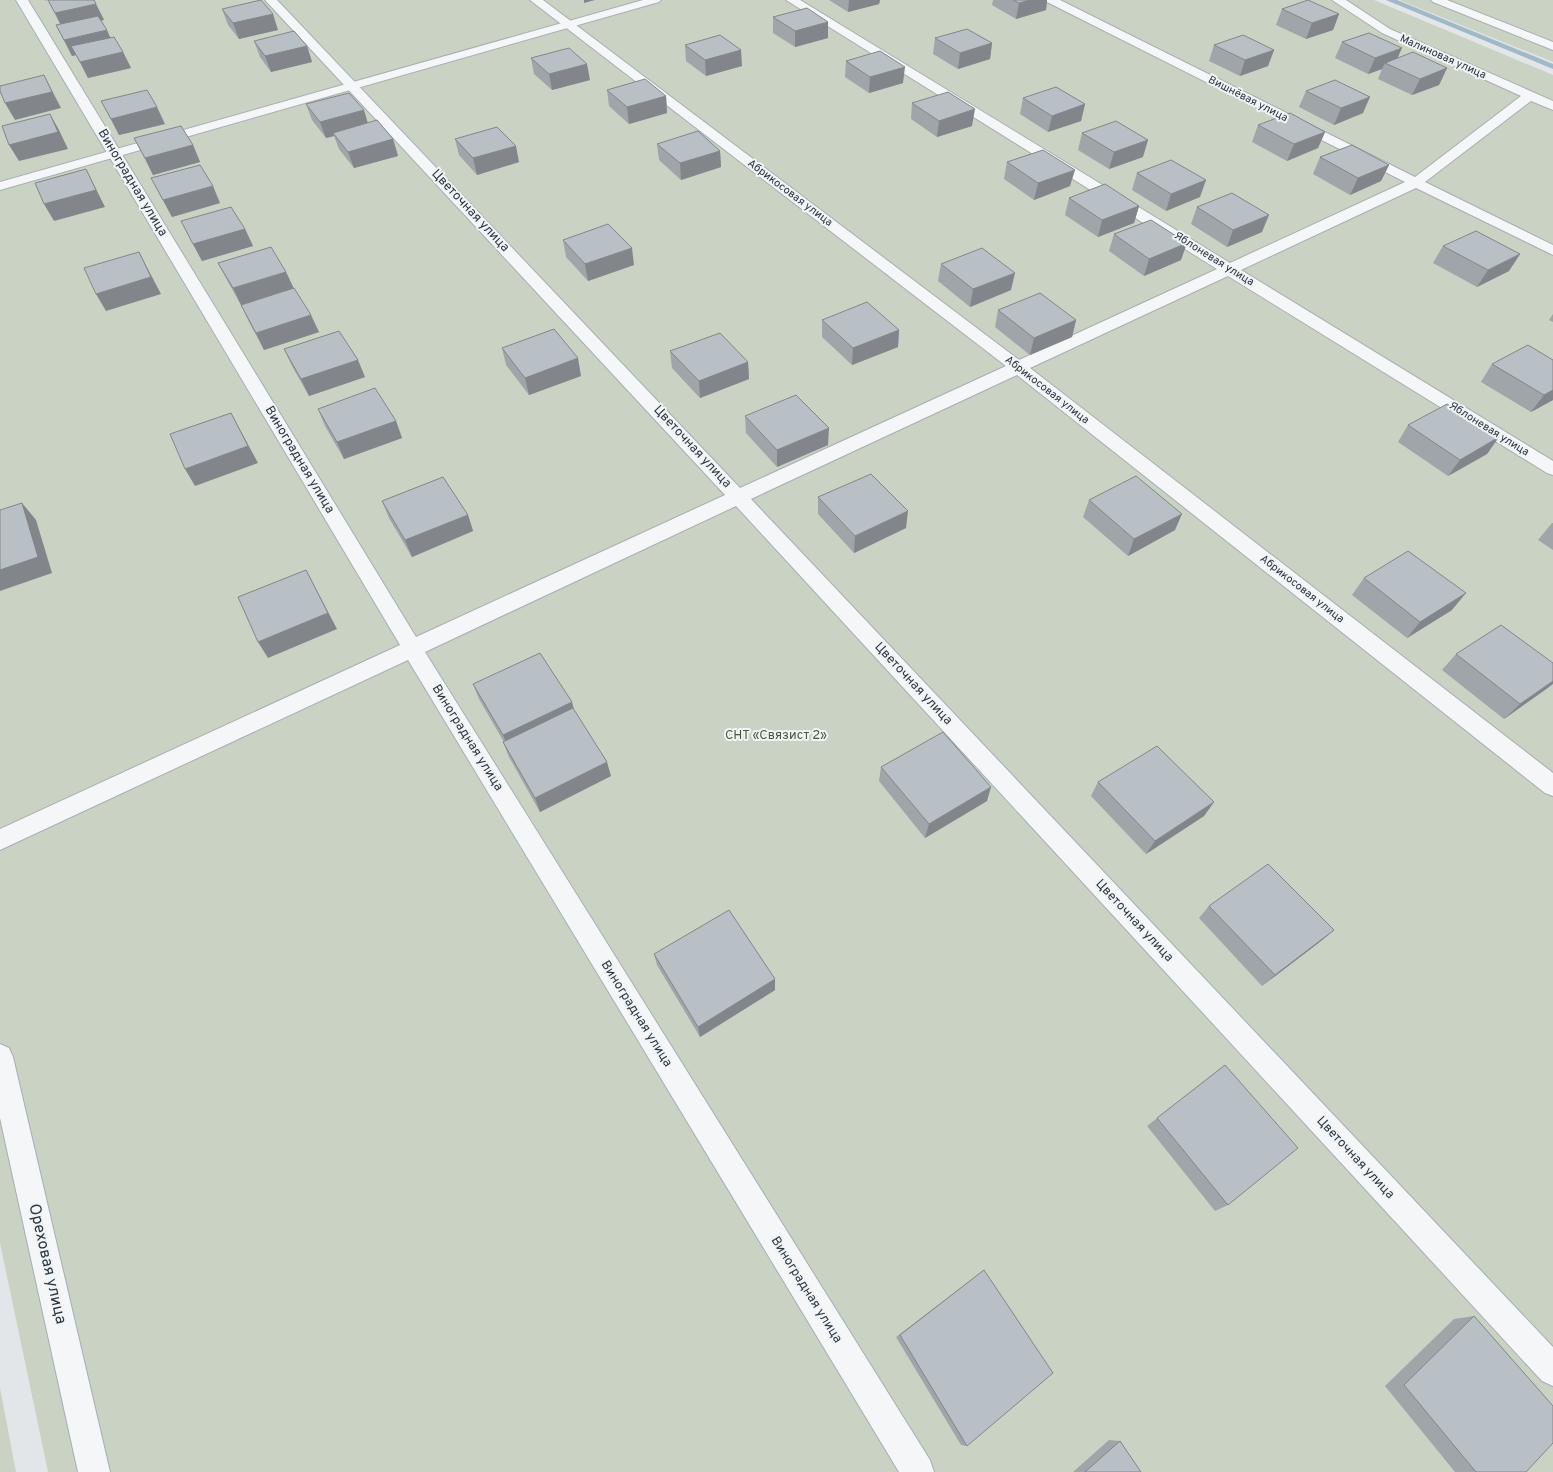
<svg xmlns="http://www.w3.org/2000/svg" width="1553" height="1472" font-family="Overpass,sans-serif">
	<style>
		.green { fill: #cad2c3 }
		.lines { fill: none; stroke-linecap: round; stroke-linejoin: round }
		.stream { fill: #9fbac6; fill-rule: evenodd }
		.minor-casing { stroke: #a7aeb3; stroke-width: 2 }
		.tertiary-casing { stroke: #a7aeb3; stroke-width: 2 }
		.minor { fill: #f4f6f8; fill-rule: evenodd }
		.tertiary { fill: #f4f6f8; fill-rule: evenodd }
		.wall { fill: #9fa5a9 }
		.shaded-wall { fill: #82868a }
		.building { fill: #b9c0c5; stroke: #82868a }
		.labels { text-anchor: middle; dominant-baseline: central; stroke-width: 4; stroke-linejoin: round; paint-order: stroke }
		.far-street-label { font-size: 11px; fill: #2b373f; stroke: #f1f4f6 }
		.street-label { font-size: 13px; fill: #2b373f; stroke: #f1f4f6 }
		.park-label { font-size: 13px; fill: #475a39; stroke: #f1f4f6 }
		.near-street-label { font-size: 16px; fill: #2b373f; stroke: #f1f4f6 }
	</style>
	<rect width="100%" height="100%" fill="#e2e6e9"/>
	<g class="green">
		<path d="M0 0H1374L1553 75V1472H48L0 1243Z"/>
		<path d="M1399 0H1553V62Z"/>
		<path d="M0 1388 16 1472H0Z"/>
	</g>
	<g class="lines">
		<path class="stream" d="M1386 0H1397L1553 64V69Z"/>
		<g class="minor-casing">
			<g id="minor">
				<path d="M16 0H28L416 637 725 495 265 0H277L740 488 1006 366 530 0H543L1019 360 1217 269 786 0H800L1230 263 1405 182 1047 2 1045 0H1060L1415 177 1521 96 1382 33 1332 0H1346L1390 29 1553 101V110L1531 101 1425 182 1553 245V255L1416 188 1241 270 1553 461V475L1547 473 1228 276 1030 368 1553 773V796L1545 793 1017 375 751 499 1553 1347V1386L1542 1381 736 506 425 652 930 1460 934 1472H899L408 660 0 850V829L400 645Z"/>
				<path d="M0 1044 9 1048 13 1057 110 1472H78L0 1118Z"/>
			</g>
		</g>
		<g class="tertiary-casing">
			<g id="tertiary">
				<path d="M643 0H661L659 2 0 190V182Z"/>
				<path d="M1431 0H1447L1553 42V50L1433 2Z"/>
			</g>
		</g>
		<use href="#minor" class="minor"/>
		<use href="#tertiary" class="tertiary"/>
	</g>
	<g class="wall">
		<path d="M45 0H94L104 20H101L110 38 123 52 131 68 88 78 76 55 72 56 56 25 60 24 48 0 45 1Z"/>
		<path d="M829 0H880L879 4 848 12Z"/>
		<path d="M993 0H1047L1046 10 1016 19 992 5Z"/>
		<path d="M222 9 278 30 239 39 228 25Z"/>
		<path d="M1282 9 1339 14 1333 30 1306 39 1276 25Z"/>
		<path d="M773 17 828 22V38L795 47 773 33Z"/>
		<path d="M935 38 992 43 990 59 958 69 933 54Z"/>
		<path d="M254 41 307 46 312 62 271 72 260 57Z"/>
		<path d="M1342 42 1398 58 1447 68 1439 85 1412 95 1378 79 1382 69 1368 74 1335 58Z"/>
		<path d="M685 45 742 66 706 76 686 61Z"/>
		<path d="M1214 45 1274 50 1268 66 1240 76 1209 61Z"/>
		<path d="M531 58 590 80 552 90 534 74Z"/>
		<path d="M846 61 903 83 869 93 845 77Z"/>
		<path d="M607 90 666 96 667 113 629 124 609 106Z"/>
		<path d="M1306 91 1363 113 1334 125 1299 107Z"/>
		<path d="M1023 98 1085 104 1081 121 1048 132 1020 114Z"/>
		<path d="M101 101 165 124 119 135Z"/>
		<path d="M912 103 972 126 937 137 911 119Z"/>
		<path d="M306 104 368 123 393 139 398 156 354 168 339 149 334 136 326 138 312 120Z"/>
		<path d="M1258 125 1325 132 1318 148 1287 161 1252 142Z"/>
		<path d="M1082 133 1143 157 1109 169 1078 150Z"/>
		<path d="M134 138 193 145 200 162 153 175Z"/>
		<path d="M455 139 519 162 477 175 459 155Z"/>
		<path d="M657 144 720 151 721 167 681 180 659 160Z"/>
		<path d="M1320 157 1389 165 1381 181 1350 195 1313 174Z"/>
		<path d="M1007 162 1070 186 1034 200 1004 179Z"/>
		<path d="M1137 173 1200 197 1166 211 1132 190Z"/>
		<path d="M151 178 220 203 172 217Z"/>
		<path d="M1069 198 1139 206 1134 223 1098 237 1065 215Z"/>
		<path d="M1197 207 1262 232 1227 247 1191 224Z"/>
		<path d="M181 221 245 229 253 246 202 261Z"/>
		<path d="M1114 234 1181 260 1144 276 1109 251Z"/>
		<path d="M563 240 634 265 588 281 566 257Z"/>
		<path d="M1443 246 1520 254 1509 271 1477 287 1433 263Z"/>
		<path d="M218 263 286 272 294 289 319 332 264 350 249 322 241 305 227 280Z"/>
		<path d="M941 264 1011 290 970 307 938 281Z"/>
		<path d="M998 310 1076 320 1072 337 1030 355 995 327Z"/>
		<path d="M1553 314V322L1549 320Z"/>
		<path d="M822 320 899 330 898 347 852 365 822 337Z"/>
		<path d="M502 348 581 376 529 395 506 365Z"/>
		<path d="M284 349 365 377 309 396 292 366Z"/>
		<path d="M670 351 748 362 749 379 700 398 672 368Z"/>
		<path d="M1553 360V400L1531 412 1481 382 1492 364Z"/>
		<path d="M318 409 396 421 402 438 344 459 325 426Z"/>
		<path d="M745 416 828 445 777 467 746 433Z"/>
		<path d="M1408 425 1499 437 1487 454 1448 476 1398 442Z"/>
		<path d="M818 497 906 528 854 553 818 514Z"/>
		<path d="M1089 500 1175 530 1128 556 1083 517Z"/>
		<path d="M382 501 468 515 473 531 412 557 389 518Z"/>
		<path d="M1552 523H1553V550L1538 540Z"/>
		<path d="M1364 578 1452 610 1407 638 1352 595Z"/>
		<path d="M1456 654 1549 687 1504 719 1442 670Z"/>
		<path d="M473 684 611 776 540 812 509 757 503 742H504L479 699Z"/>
		<path d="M881 767 987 801 925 838 879 781Z"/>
		<path d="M1098 782 1214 802 1204 816 1146 854 1091 796Z"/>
		<path d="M1209 906 1334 930 1321 941 1262 986 1199 918Z"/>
		<path d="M654 954 775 990 700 1037 657 965Z"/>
		<path d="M1225 1065 1228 1205 1215 1211 1147 1126Z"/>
		<path d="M984 1270 967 1446 961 1445 896 1337Z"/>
		<path d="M1474 1316 1526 1472H1455L1385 1386 1454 1319Z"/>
		<path d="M1109 1440 1120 1441 1141 1472H1073Z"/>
	</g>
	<g class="shaded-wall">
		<path d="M584 0H595L584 3Z"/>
		<path d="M849 0H880L879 4 848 12Z"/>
		<path d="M1030 0H1047L1046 10 1016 19 1019 3Z"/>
		<path d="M96 4 104 20 63 29 55 13Z"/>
		<path d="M273 14 278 30 239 39 233 23Z"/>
		<path d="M1339 14 1333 30 1306 39 1312 23Z"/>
		<path d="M828 22V38L795 47V31Z"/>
		<path d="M107 30 114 46 72 56 64 40Z"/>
		<path d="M992 43 990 59 958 69 960 53Z"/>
		<path d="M307 46 312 62 271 72 265 56Z"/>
		<path d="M1402 48 1395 64 1385 63 1382 69 1368 74 1375 58Z"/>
		<path d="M741 50 742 66 706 76 705 60Z"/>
		<path d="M1274 50 1268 66 1240 76 1245 60Z"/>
		<path d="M123 52 131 68 88 78 80 62Z"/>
		<path d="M587 64 590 80 552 90 549 74Z"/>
		<path d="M905 67 903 83 869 93 870 77Z"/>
		<path d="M1447 68 1439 85 1412 95 1420 79Z"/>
		<path d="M44 75 61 108 15 120 5 103Z"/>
		<path d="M666 96 667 113 629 124 627 107Z"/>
		<path d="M1370 97 1363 113 1334 125 1341 108Z"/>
		<path d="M1085 104 1081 121 1048 132 1052 116Z"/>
		<path d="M157 107 165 124 119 135 111 119Z"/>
		<path d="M975 109 972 126 937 137 939 121Z"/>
		<path d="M364 110 369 127 333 133 334 136 326 138 320 122Z"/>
		<path d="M50 114 59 130 68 149 19 161 9 145Z"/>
		<path d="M1325 132 1318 148 1287 161 1294 144Z"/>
		<path d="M393 139 398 156 354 168 348 152Z"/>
		<path d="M1148 140 1143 157 1109 169 1114 152Z"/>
		<path d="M193 145 200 162 153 175 145 158Z"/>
		<path d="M516 146 519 162 477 175 473 158Z"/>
		<path d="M720 151 721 167 681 180 680 163Z"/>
		<path d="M1389 165 1381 181 1350 195 1358 178Z"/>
		<path d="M86 169 105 207 54 221 44 204Z"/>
		<path d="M1075 170 1070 186 1034 200 1038 183Z"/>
		<path d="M1206 180 1200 197 1166 211 1171 194Z"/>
		<path d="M213 186 220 203 172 217 163 200Z"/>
		<path d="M1139 206 1134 223 1098 237 1102 220Z"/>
		<path d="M1269 215 1262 232 1227 247 1233 230Z"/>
		<path d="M245 229 253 246 202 261 193 244Z"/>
		<path d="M1187 243 1181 260 1144 276 1149 259Z"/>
		<path d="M632 248 634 265 588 281 585 264Z"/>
		<path d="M139 252 161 294 106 311 96 294Z"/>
		<path d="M1520 254 1509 271 1477 287 1488 270Z"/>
		<path d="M286 272 294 289 241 305 233 288Z"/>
		<path d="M1015 273 1011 290 970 307 973 289Z"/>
		<path d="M311 315 319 332 264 350 256 333Z"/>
		<path d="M1076 320 1072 337 1030 355 1034 338Z"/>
		<path d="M899 330 898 347 852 365 853 348Z"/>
		<path d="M578 358 581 376 529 395 525 378Z"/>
		<path d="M358 360 365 377 309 396 301 379Z"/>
		<path d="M748 362 749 379 700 398 699 381Z"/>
		<path d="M1553 390V400L1531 412 1544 395Z"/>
		<path d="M231 413 258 463 195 486 185 469Z"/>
		<path d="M396 421 402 438 344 459 337 442Z"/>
		<path d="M829 428 828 445 777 467V450Z"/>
		<path d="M1499 437 1487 454 1448 476 1460 460Z"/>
		<path d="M22 503 36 520 52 573 0 591V570Z"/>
		<path d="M908 511 906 528 854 553 855 536Z"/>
		<path d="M1182 514 1175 530 1128 556 1134 539Z"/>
		<path d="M468 515 473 531 412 557 405 540Z"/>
		<path d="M306 570 337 629 268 658 258 642Z"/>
		<path d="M1466 593 1452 610 1407 638 1420 622Z"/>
		<path d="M1553 681V684L1549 687 1504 719 1520 704Z"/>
		<path d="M572 702 576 717 509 750 503 735Z"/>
		<path d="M607 762 611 776 540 812 535 798Z"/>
		<path d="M991 787 987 801 925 838 929 824Z"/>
		<path d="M1214 802 1204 816 1146 854 1155 841Z"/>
		<path d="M1334 930 1321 941 1262 986 1275 975Z"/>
		<path d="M775 979V990L700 1037 698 1027Z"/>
	</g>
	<g class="building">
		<path d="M48 0H94L96 4 55 13Z"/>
		<path d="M261 0 273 14 233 23 222 9Z"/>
		<path d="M1013 0H1030L1019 3Z"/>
		<path d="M1308 0 1339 14 1312 23 1282 9Z"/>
		<path d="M807 8 828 22 795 31 773 17Z"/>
		<path d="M98 16 107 30 64 40 56 25Z"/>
		<path d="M967 29 992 43 960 53 935 38Z"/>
		<path d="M294 31 307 46 265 56 254 41Z"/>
		<path d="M1369 33 1402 48 1375 58 1342 42Z"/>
		<path d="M720 35 741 50 705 60 685 45Z"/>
		<path d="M1243 35 1274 50 1245 60 1214 45Z"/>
		<path d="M114 37 123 52 80 62 71 46Z"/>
		<path d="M569 48 587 64 549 74 531 58Z"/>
		<path d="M880 51 905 67 870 77 846 61Z"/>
		<path d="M1413 52 1447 68 1420 79 1385 63Z"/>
		<path d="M44 75 52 92 5 103 0 91V86Z"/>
		<path d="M645 79 666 96 627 107 607 90Z"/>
		<path d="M1335 80 1370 97 1341 108 1306 91Z"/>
		<path d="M1056 87 1085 104 1052 116 1023 98Z"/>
		<path d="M147 90 157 107 111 119 101 101Z"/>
		<path d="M948 92 975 109 939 121 912 103Z"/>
		<path d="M349 93 364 110 320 122 306 104Z"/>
		<path d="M1290 113 1325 132 1294 144 1258 125Z"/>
		<path d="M50 114 58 132 9 145 2 126Z"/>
		<path d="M377 120 393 139 348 152 333 133Z"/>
		<path d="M1116 121 1148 140 1114 152 1082 133Z"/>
		<path d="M181 126 193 145 145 158 134 138Z"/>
		<path d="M497 127 516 146 473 158 455 139Z"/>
		<path d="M698 131 720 151 680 163 657 144Z"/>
		<path d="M1352 145 1389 165 1358 178 1320 157Z"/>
		<path d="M1043 150 1075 170 1038 183 1007 162Z"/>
		<path d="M1171 160 1206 180 1171 194 1137 173Z"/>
		<path d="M200 165 213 186 163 200 151 178Z"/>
		<path d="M86 169 96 190 44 204 35 183Z"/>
		<path d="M1105 184 1139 206 1102 220 1069 198Z"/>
		<path d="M1232 193 1269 215 1233 230 1197 207Z"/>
		<path d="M231 207 245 229 193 244 181 221Z"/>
		<path d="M1151 220 1187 243 1149 259 1114 234Z"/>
		<path d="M608 224 632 248 585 264 563 240Z"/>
		<path d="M1476 231 1520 254 1488 270 1443 246Z"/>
		<path d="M271 247 286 272 233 288 218 263Z"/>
		<path d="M982 248 1015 273 973 289 941 264Z"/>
		<path d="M139 252 151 277 96 294 84 268Z"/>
		<path d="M294 288 311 315 256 333 241 305Z"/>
		<path d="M1040 293 1076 320 1034 338 998 310Z"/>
		<path d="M867 302 899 330 853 348 822 320Z"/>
		<path d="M554 329 578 358 525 378 502 348Z"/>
		<path d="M339 331 358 360 301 379 284 349Z"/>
		<path d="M720 333 748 362 699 381 670 351Z"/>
		<path d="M1528 345 1553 360V390L1544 395 1492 364Z"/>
		<path d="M375 388 396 421 337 442 318 409Z"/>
		<path d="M796 395 829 428 777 450 745 416Z"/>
		<path d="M1447 404 1499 437 1460 460 1408 425Z"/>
		<path d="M231 413 248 446 185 469 170 434Z"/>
		<path d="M871 474 908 511 855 536 818 497Z"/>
		<path d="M1136 476 1182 514 1134 539 1089 500Z"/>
		<path d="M443 477 468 515 405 540 382 501Z"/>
		<path d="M22 503 38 557 0 570V510Z"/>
		<path d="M1408 551 1466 593 1420 622 1364 578Z"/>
		<path d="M306 570 328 613 258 642 238 597Z"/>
		<path d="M1501 625 1553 663V681L1520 704 1456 654Z"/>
		<path d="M540 653 572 702 503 735 473 684Z"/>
		<path d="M573 708 607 762 535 798 503 742Z"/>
		<path d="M943 732 991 787 929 824 881 767Z"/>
		<path d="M1157 746 1214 802 1155 841 1098 782Z"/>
		<path d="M1268 864 1334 930 1275 975 1209 906Z"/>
		<path d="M729 910 775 979 698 1027 654 954Z"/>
		<path d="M1225 1065 1298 1148 1228 1205 1157 1118Z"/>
		<path d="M984 1270 1053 1373 967 1446 900 1335Z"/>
		<path d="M1474 1316 1553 1406V1443L1526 1472H1476L1404 1385Z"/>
		<path d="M1120 1441 1141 1472H1085Z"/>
	</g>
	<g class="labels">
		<g class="far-street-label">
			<text transform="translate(1443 57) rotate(24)">Малиновая улица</text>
			<text transform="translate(1248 99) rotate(27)">Вишнёвая улица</text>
			<text transform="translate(790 193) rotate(37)">Абрикосовая улица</text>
			<text transform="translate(1214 259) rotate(32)">Яблоневая улица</text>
			<text transform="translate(1047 390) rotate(38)">Абрикосовая улица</text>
			<text transform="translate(1489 429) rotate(32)">Яблоневая улица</text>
			<text transform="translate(1302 589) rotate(38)">Абрикосовая улица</text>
		</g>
		<g class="street-label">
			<text transform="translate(132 183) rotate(59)">Виноградная улица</text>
			<text transform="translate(470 211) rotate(47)">Цветочная улица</text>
			<text transform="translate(692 447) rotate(47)">Цветочная улица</text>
			<text transform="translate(299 460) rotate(59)">Виноградная улица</text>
			<text transform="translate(913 684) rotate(47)">Цветочная улица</text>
			<text transform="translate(467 738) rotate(58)">Виноградная улица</text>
			<text transform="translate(1134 921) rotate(47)">Цветочная улица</text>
			<text transform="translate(636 1014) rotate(58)">Виноградная улица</text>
			<text transform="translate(1355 1158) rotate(47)">Цветочная улица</text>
			<text transform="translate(806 1290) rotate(58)">Виноградная улица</text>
		</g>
		<g class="park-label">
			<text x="776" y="736">СНТ «Связист 2»</text>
		</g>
		<g class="near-street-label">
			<text transform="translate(47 1264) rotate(77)">Ореховая улица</text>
		</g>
	</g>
</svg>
